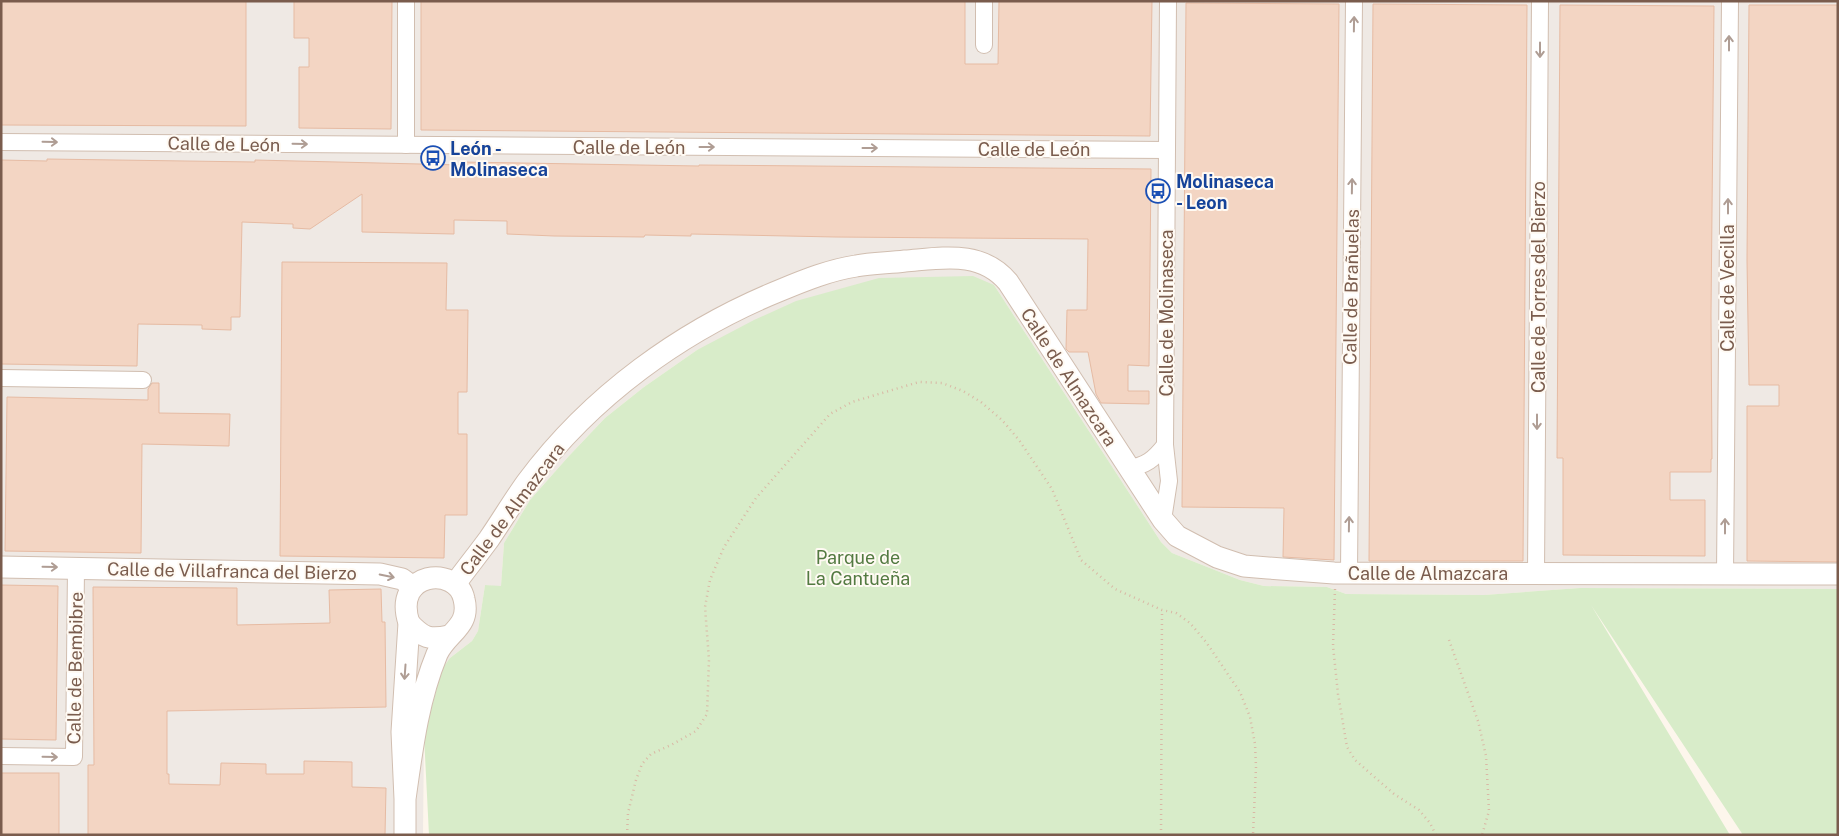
<svg xmlns="http://www.w3.org/2000/svg" width="1839" height="836" font-family="'Public Sans',sans-serif">
	<style>
		.industrial { fill: #efe9e4 }
		.green { fill: #d8ecc9 }
		.building { fill: #f3d5c3; stroke: #e6bba3 }
		.lines { fill: none; stroke-linecap: round; stroke-linejoin: round }
		.minor-casing { stroke: #d1beb0; stroke-width: 18 }
		.tertiary-casing { stroke: #d1beb0; stroke-width: 23 }
		.path { stroke: #d9b8a5; stroke-width: 2.5; stroke-dasharray: 1 4; stroke-linecap: butt }
		.minor { stroke: #fff; stroke-width: 16 }
		.tertiary { stroke: #fff; stroke-width: 21 }
		.oneway { stroke: #af9d94 }
		.labels { text-anchor: middle; dominant-baseline: central; stroke-width: 4; stroke-linejoin: round; paint-order: stroke }
		.street-label { font-size: 18px; fill: #7a5c4d; stroke: #fffaf3 }
		.transit-label { font-size: 18px; font-weight: bold; fill: #164399; stroke: #fffaf3; text-anchor: start }
		.park-label { font-size: 18px; fill: #537a41; stroke: #fffaf3 }
	</style>
	<rect width="100%" height="100%" fill="#fdf6ec"/>
	<path class="industrial" d="M1 1H1838V589L1580 588 1484 595 1346 594 1327 587 1264 586 1240 580 1172 553 1161 542 994 285 697 350 644 387 605 418 568 457 530 500 504 543 501 587 485 585 478 631 472 641 450 658 424 736 423 835H1Z"/>
	<path class="green" d="M973 276 994 285 1161 542 1172 553 1240 580 1264 586 1327 587 1346 594 1484 595 1580 588 1838 589V835H1743L1591 605 1730 835H429L424 736 442 669 450 658 472 641 478 631 485 585 501 586 504 543 530 500 568 457 605 418 644 387 697 350 754 320 796 301 879 278Z"/>
	<g class="building">
		<path d="M1 1H246V126L1 125Z"/>
		<path d="M294 1H392L391 129 299 128V67H309V38H294Z"/>
		<path d="M421 1H965V64H998L999 1H1152L1150 136 421 130Z"/>
		<path d="M1186 3 1339 4 1334 560 1283 557 1284 508 1182 507Z"/>
		<path d="M1373 4 1527 5 1523 561H1369Z"/>
		<path d="M1560 5 1714 6 1711 315 1712 459H1711V472H1670V500H1705V556L1563 555V458H1557Z"/>
		<path d="M1749 5H1838V562L1747 561V406H1779V385H1749L1747 260Z"/>
		<path d="M47 159 255 162V160L461 165V162L699 166V165L1151 169 1149 366 1128 365V391H1149V404L1101 403 1096 394 1088 352H1069L1066 349 1067 310H1087L1088 239 835 237 691 234V236L645 235 644 237 554 236 507 234V221L454 220V234L362 232V194L310 229 293 228V224L242 222 240 317H231V330L202 329V325L138 324 137 366 1 364V160L47 161Z"/>
		<path d="M282 262 447 263 446 310H468L467 392H458V434H467V515H445L444 558 280 556Z"/>
		<path d="M152 383H159V413L230 414 229 446 142 444 141 553 5 551 7 397 148 400V389Z"/>
		<path d="M1 585 58 586 56 740 1 739Z"/>
		<path d="M93 587 237 588V625L330 623 329 590 381 589 382 622H385L386 707 167 711V774H169V784L220 785 221 763 266 764V774H304V761L352 762V787L386 788 385 835H88V765H94Z"/>
		<rect x="1" y="773" width="58" height="62"/>
	</g>
	<g class="lines">
		<g class="minor-casing">
			<g id="minor">
				<path d="M984 45V1"/>
				<path d="M1 142 1167 150"/>
				<path d="M406 145V1"/>
				<path d="M1 378 143 380"/>
				<path d="M1128 468C1146 466 1154 459 1165 445"/>
				<path d="M1163 520 1169 481 1165 445 1168 1"/>
				<path d="M1349 573 1354 1"/>
				<path d="M1536 574 1540 1"/>
				<path d="M1725 574 1730 1"/>
				<path d="M1 756 74 757 76 568"/>
			</g>
		</g>
		<g class="tertiary-casing">
			<g id="tertiary">
				<path d="M1 567 380 574 402 579 413 587"/>
				<path d="M455 584C466 569 478 554 489 539 502 520 514 500 527 482 591 396 682 330 781 290 805 280 830 270 856 266 872 263 889 263 905 261 943 258 981 250 1008 282L1163 520 1177 536 1217 557 1244 566 1268 568 1334 573 1838 574"/>
				<path d="M409 623C423 638 429 640 449 636"/>
				<path d="M405 835V799L402 732 409 623C392 571 457 565 464 599 471 627 447 632 437 654 418 700 412 749 405 799"/>
			</g>
		</g>
		<g class="path">
			<path d="M1335 589 1333 646 1338 694 1347 747 1355 760 1394 794 1419 810 1430 823 1436 835"/>
			<path d="M1449 640 1478 721 1486 756 1489 811 1482 835"/>
			<path d="M627 835 628 813 636 780 642 764 651 754 671 745 696 731 707 714 709 660 705 607 710 580 724 547 756 498 830 414 852 402 919 382 942 383 963 391 981 402 1002 420 1019 440 1052 489 1081 560 1115 589 1162 610 1176 613 1190 623 1206 642 1240 692 1250 717 1255 744 1256 767 1253 835"/>
			<path d="M1161 835 1162 610"/>
		</g>
		<use href="#minor" class="minor"/>
		<use href="#tertiary" class="tertiary"/>
	</g>
	<defs><path id="oneway-shaft" d="M-6 0H5M1.5-3L5.5 0L1.5 3" fill="none" stroke-width="1.6" stroke-linecap="round" stroke-linejoin="round" transform="scale(1.25)"/></defs>
	<g class="oneway">
		<use href="#oneway-shaft" transform="translate(1354 24) rotate(-89)"/>
		<use href="#oneway-shaft" transform="translate(1729 43) rotate(-90)"/>
		<use href="#oneway-shaft" transform="translate(1540 50) rotate(90)"/>
		<use href="#oneway-shaft" transform="translate(50 142) rotate(1)"/>
		<use href="#oneway-shaft" transform="translate(300 144) rotate(1)"/>
		<use href="#oneway-shaft" transform="translate(707 147)"/>
		<use href="#oneway-shaft" transform="translate(870 148)"/>
		<use href="#oneway-shaft" transform="translate(1352 186) rotate(-89)"/>
		<use href="#oneway-shaft" transform="translate(1728 206) rotate(-90)"/>
		<use href="#oneway-shaft" transform="translate(1537 422) rotate(90)"/>
		<use href="#oneway-shaft" transform="translate(1349 524) rotate(-89)"/>
		<use href="#oneway-shaft" transform="translate(1725 526) rotate(-90)"/>
		<use href="#oneway-shaft" transform="translate(50 567) rotate(1)"/>
		<use href="#oneway-shaft" transform="translate(387 576) rotate(12)"/>
		<use href="#oneway-shaft" transform="translate(405 672) rotate(94)"/>
		<use href="#oneway-shaft" transform="translate(50 757) rotate(1)"/>
	</g>
	<defs>
		<g id="bus-ring" transform="scale(1.25)"><circle r="9.5" fill="#fffaf3" stroke="#1a4fb4" stroke-width="1.5"/><path d="M-5-6H5V4H4V6H2V4H-2V6H-4V4H-5ZM-3.5-4V0h7V-4ZM-3.5 1.2v1.5H-2V1.2ZM2 1.2v1.5H3.5V1.2Z" fill="#1a4fb4"/></g>
	</defs>
	<g fill-rule="evenodd">
		<use href="#bus-ring" x="433" y="158"/>
		<use href="#bus-ring" x="1158" y="191"/>
	</g>
	<g class="labels">
		<g class="street-label">
			<text transform="translate(224 144) rotate(1)">Calle de León</text>
			<text x="629" y="147">Calle de León</text>
			<text x="1034" y="149">Calle de León</text>
			<text transform="translate(1351 287) rotate(-89)">Calle de Brañuelas</text>
			<text transform="translate(1538 287) rotate(-90)">Calle de Torres del Bierzo</text>
			<text transform="translate(1727 288) rotate(-90)">Calle de Vecilla</text>
			<text transform="translate(1166 313) rotate(-90)">Calle de Molinaseca</text>
			<text transform="translate(1069 377) rotate(57)">Calle de Almazcara</text>
			<text transform="translate(512 509) rotate(-53)">Calle de Almazcara</text>
			<text transform="translate(232 571) rotate(1)">Calle de Villafranca del Bierzo</text>
			<text x="1428" y="573">Calle de Almazcara</text>
			<text transform="translate(75 668) rotate(-89)">Calle de Bembibre</text>
		</g>
		<g class="transit-label">
			<text x="450" y="148">León -<tspan x="450" dy="21">Molinaseca</tspan></text>
			<text x="1176" y="181">Molinaseca<tspan x="1176" dy="21">- Leon</tspan></text>
		</g>
		<g class="park-label">
			<text x="858" y="557">Parque de<tspan x="858" dy="21">La Cantueña</tspan></text>
		</g>
	</g>
	<rect width="1839" height="836" fill="none" stroke="#7a5c4d" stroke-width="5"/>
</svg>
